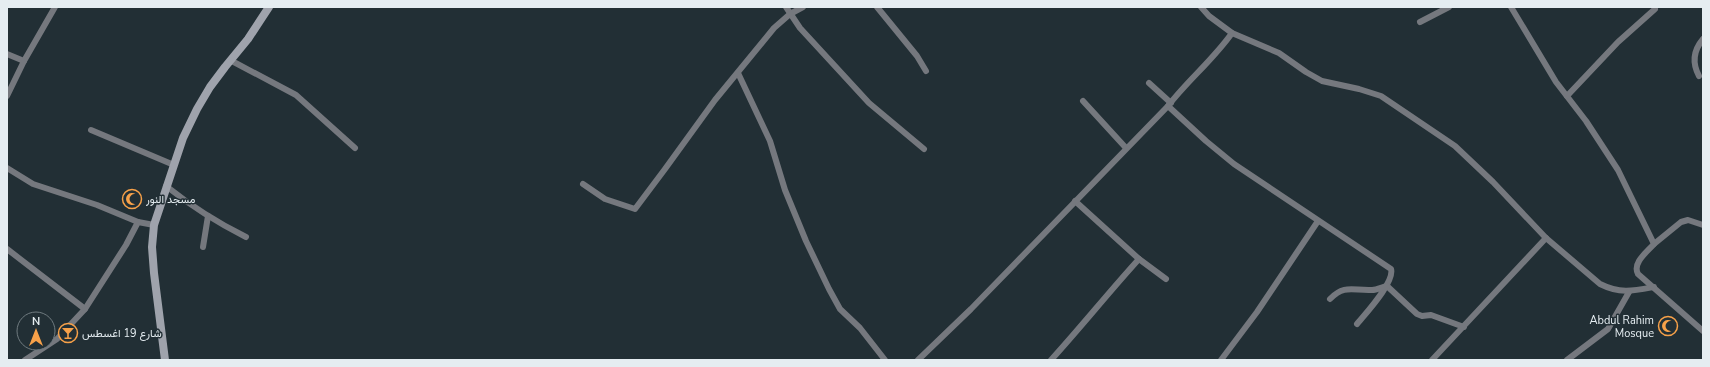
<svg xmlns="http://www.w3.org/2000/svg" width="1710" height="367" font-family="'Nunito Sans',Vazirmatn,sans-serif">
	<style>
		.lines { fill: none; stroke-linecap: round; stroke-linejoin: round }
		.street { stroke: #75787e; stroke-width: 6 }
		.secondary { stroke: #9fa3ac; stroke-width: 8 }
		.labels { text-anchor: middle; dominant-baseline: central; stroke-width: 3; stroke-linejoin: round; paint-order: stroke }
		.poi-label { font-size: 11px; fill: #e5edf1; stroke: #222f35; text-anchor: start }
	</style>
	<rect width="100%" height="100%" fill="#222f35"/>
	<g class="lines">
		<g class="street">
			<path d="M786 7 800 28 869 103 924 149"/>
			<path d="M877 7 917 56 926 71"/>
			<path d="M1201 7 1209 16 1232 33 1279 53 1306 72 1322 81 1359 89 1381 96 1455 146 1493 182 1546 238 1600 284C1620 294 1633 291 1654 287"/>
			<path d="M1511 7 1556 82 1586 121 1618 170 1654 244C1647 252 1632 263 1638 274L1703 331"/>
			<path d="M1420 22 1449 7"/>
			<path d="M7 54 24 61"/>
			<path d="M230 60 296 95 355 148"/>
			<path d="M738 73 770 141 785 190 806 241 829 289 840 309 860 328 885 360"/>
			<path d="M1699 76C1692 63 1693 51 1703 39"/>
			<path d="M1149 83 1171 103"/>
			<path d="M7 96 24 61 55 7"/>
			<path d="M1567 96 1618 42 1655 9"/>
			<path d="M1083 101 1126 148"/>
			<path d="M1168 106 1206 141 1234 164 1391 269C1395 282 1366 313 1357 324"/>
			<path d="M91 130 174 165"/>
			<path d="M7 168 33 184 97 205 138 222"/>
			<path d="M583 184 605 199 635 209 665 169 715 100 774 28 790 14 803 7"/>
			<path d="M166 186C191 206 218 223 246 237"/>
			<path d="M1075 201 1139 259 1166 279"/>
			<path d="M1654 244 1681 222 1688 220 1703 225"/>
			<path d="M203 247 208 216"/>
			<path d="M7 249 85 309"/>
			<path d="M1387 286 1417 314 1422 316 1431 315 1464 327"/>
			<path d="M1330 299C1345 284 1353 291 1372 290 1377 290 1382 287 1387 286"/>
			<path d="M25 360 57 339 85 309 126 245 138 222 154 225"/>
			<path d="M918 360 971 309 1168 106C1188 80 1213 60 1232 33"/>
			<path d="M1051 360C1081 327 1109 292 1139 259"/>
			<path d="M1221 360 1257 312 1318 221"/>
			<path d="M1432 360 1546 238"/>
			<path d="M1567 360 1608 329 1629 292"/>
		</g>
		<path class="secondary" d="M165 360 154 273 152 247 154 225 183 138 197 109 210 87 225 67 248 39 269 7"/>
	</g>
	<defs>
		<g id="mosque-ring" transform="scale(1)"><circle r="9.5" fill="#222f35" stroke="#f7a149" stroke-width="1.5"/><path d="M3.5-4.9A6 6 0 1 0 3.5 4.9A5 5 0 1 1 3.5-4.9Z" fill="#f7a149"/></g>
		<g id="bar-ring" transform="scale(1)"><circle r="9.5" fill="#222f35" stroke="#f7a149" stroke-width="1.5"/><path d="M-6-5H6L.8 .8V4.5H3.5V6h-7V4.5H-.8V.8Z" fill="#f7a149"/></g>
	</defs>
	<g fill-rule="evenodd">
		<use href="#mosque-ring" x="132" y="199"/>
		<use href="#mosque-ring" x="1668" y="326"/>
		<use href="#bar-ring" x="68" y="333"/>
	</g>
	<g class="labels">
		<g class="poi-label">
			<text x="146" y="199">مسجد النور</text>
			<text x="1654" y="320" text-anchor="end">Abdul Rahim<tspan x="1654" dy="13">Mosque</tspan></text>
			<text x="82" y="333">شارع 19 اغسطس</text>
		</g>
	</g>
	<rect width="1710" height="367" fill="none" stroke="#e5edf1" stroke-width="16"/>
	<g transform="translate(36 331)"><circle r="19" fill="#222f35" stroke="#707b80"/>
	<path d="M0-3L7 15L0 10L-7 15Z" fill="#f7a149"/>
	<text y="-6" font-size="11" font-weight="bold" text-anchor="middle" fill="#e5edf1">N</text>
	</g>
</svg>
